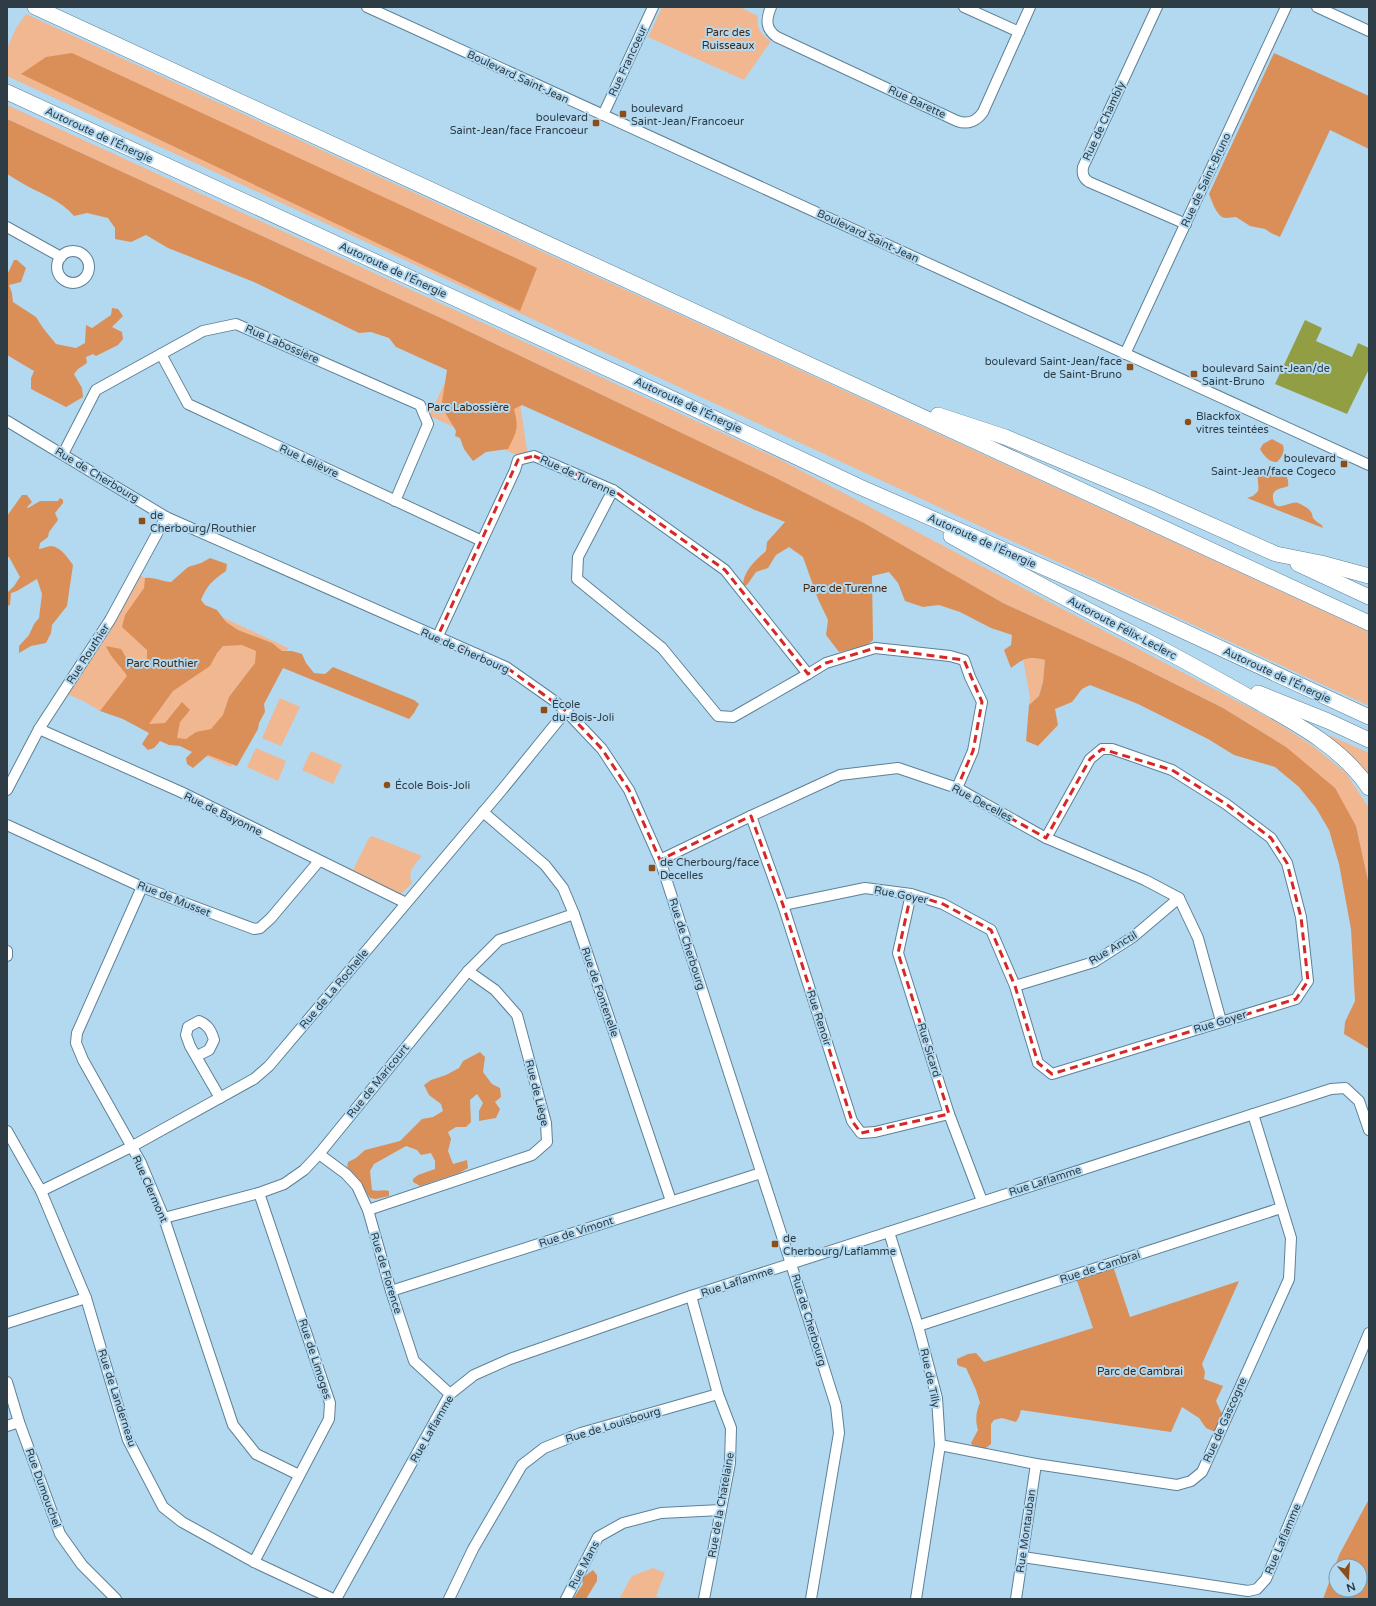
<svg xmlns="http://www.w3.org/2000/svg" width="1376" height="1606" font-family="'Varela Round',sans-serif">
	<style>
		.green { fill: #f0b790 }
		.forest { fill: #db8f58; fill-rule: evenodd }
		.water { fill: #929e43 }
		.lines { fill: none; stroke-linecap: round; stroke-linejoin: round }
		.minor-casing { stroke: #5e8196; stroke-width: 12 }
		.highway-casing { stroke: #5e8196; stroke-width: 16 }
		.minor { stroke: #fff; stroke-width: 10 }
		.highway { stroke: #fff; stroke-width: 15 }
		.marked { fill: none; stroke: #d62828; stroke-width: 3; stroke-dasharray: 8 5; stroke-linejoin: round }
		.poi-dot { fill: #8d4d16; stroke: #b3d9f1; stroke-width: 1.5 }
		.labels { text-anchor: middle; dominant-baseline: central; stroke-width: 4; stroke-linejoin: round; paint-order: stroke }
		.park-label { font-size: 11px; fill: #46270f; stroke: #b3d9f1 }
		.street-label { font-size: 11px; fill: #2d3c45; stroke: #b3d9f1 }
		.poi-label { font-size: 11px; fill: #2d3c45; stroke: #b3d9f1; text-anchor: start }
	</style>
	<rect width="100%" height="100%" fill="#b3d9f1"/>
	<g class="green">
		<path d="M662 7H740L758 16C756 27 761 36 771 41L744 80 648 37Z"/>
		<path d="M26 14 1369 632V706L7 76V48L16 28Z"/>
		<path d="M7 105 442 304 781 460 1273 720 1313 746 1346 773 1369 808V885L1356 826 1286 747 1223 708 1125 659 1003 603 864 523 778 479 443 319 7 119Z"/>
		<path d="M450 372 520 403 528 457H521L434 418 425 416 422 410 431 412Z"/>
		<path d="M138 574 145 578V581L288 648 231 767 101 709 100 711 85 702 63 692Z"/>
		<path d="M1031 657 1045 660 1043 682 1039 696 1029 705 1030 698 1023 658Z"/>
		<path d="M280 698 300 707 281 746 262 738Z"/>
		<path d="M1329 735 1369 753V779L1328 738Z"/>
		<path d="M256 748 286 761 278 781 247 767Z"/>
		<path d="M311 751 342 765 333 784 302 770Z"/>
		<path d="M372 836 422 856C415 864 407 871 412 883L399 896 353 870 369 838Z"/>
		<path d="M653 1568 665 1573 656 1596 661 1599H619L632 1576Z"/>
	</g>
	<g class="forest">
		<path d="M72 53 537 268 520 311 21 74 46 57Z"/>
		<path d="M1274 53 1369 96V149L1330 130 1280 237 1271 233 1265 229 1250 226 1236 217C1233 217 1229 218 1226 218 1217 218 1212 201 1209 194Z"/>
		<path d="M7 119 443 319 778 479 864 523 1003 603 1125 659 1223 708 1286 747 1335 788 1356 826 1369 885V1049L1344 1034 1345 1022 1355 1001 1351 929 1339 864 1329 830 1316 808 1299 787 1275 767 1234 755 1208 739 1138 704 1090 685 1082 689 1072 702 1055 709 1058 725 1038 746 1026 741 1029 705 1039 696 1043 682 1045 660C1027 656 1025 658 1011 668L1004 650 1011 645 1012 635 991 628 960 612 939 605 923 607 905 601 898 583 889 572 872 576 873 640 866 646 839 652 826 635 828 620 818 599 803 557 789 547 776 555 768 568 756 572 747 585 743 586C743 571 756 560 766 551L767 542 785 522 755 510 522 405 514 409C519 428 517 431 508 449L486 452 473 461 464 449 460 438 455 436 456 431 446 414 442 402 447 370 396 347 389 338 371 332 359 333 254 282 168 248 146 235 131 242 115 239V228L108 218 87 213 74 216C60 200 46 196 29 187 21 183 14 178 7 174Z"/>
		<path d="M14 260H17L26 268 21 282 9 285 12 293 13 302 36 317 43 328 56 344 76 348 85 343 86 325 92 328 111 315 112 308 118 309 123 316 112 327 122 332 123 339 118 345 96 356 93 354 86 357 87 363 78 369 74 374 82 388 83 397 66 407 31 389V378L34 371 7 355V275Z"/>
		<path d="M1272 439 1283 445C1285 452 1282 457 1277 462 1270 463 1263 455 1260 449L1263 444Z"/>
		<path d="M1262 468C1266 468 1268 470 1272 470 1281 472 1290 474 1288 486 1282 489 1272 488 1273 498 1274 515 1291 500 1298 503 1302 505 1309 508 1311 512 1313 515 1312 518 1315 520 1318 524 1322 523 1323 528L1247 498 1253 496 1258 491C1260 483 1254 475 1262 468Z"/>
		<path d="M22 495H27L32 502 27 507 28 508 40 501H58L60 498 63 500V503L55 513 58 520 49 532 48 537 40 543 39 549C42 549 48 546 51 546 61 547 68 558 73 565L67 606 52 625 51 633 46 643 31 646 19 653V646L29 635 34 624 39 618 42 594 37 579 17 591 11 593 10 605 7 606V593L14 586 20 577 9 557H7V516Z"/>
		<path d="M210 558 227 564 226 571C213 580 207 585 201 600L205 605 217 610 226 622 238 630 272 643 282 651H292L302 654 306 663 314 673 325 674 333 667 414 700 419 704 414 713 409 719 283 668 264 704 265 712 259 723 258 729 237 766 208 755 193 768 187 764 186 758 192 752 180 746 169 745 160 741 154 748 148 750 142 744 149 733 123 719 100 711 127 676C121 666 110 657 106 646L121 649 127 659 139 667 147 660V650L122 627 125 615 144 588 145 578C155 577 162 582 171 582L188 567 201 563ZM242 645 256 651 255 663 229 697 223 715 211 729 196 732 186 739 177 738 180 722 190 710 182 702 165 723 149 724 173 691 210 666 217 653 223 646Z"/>
		<path d="M480 1052 485 1057 483 1072 492 1084 500 1088 501 1097 495 1102 500 1109 496 1118 479 1121V1111L483 1103 477 1094 470 1100 471 1122 466 1127H456L448 1132 451 1139 448 1151 453 1164 467 1160 468 1168 459 1173 420 1186 413 1182V1179L418 1175 435 1169V1161L431 1153 421 1155 417 1150 406 1146 374 1164 370 1171 372 1190C378 1192 383 1189 389 1191V1196L376 1199 370 1198C366 1193 364 1187 360 1181 357 1176 351 1172 347 1167L348 1162 356 1158 365 1150 400 1141 422 1119 433 1117 443 1111 441 1104 429 1095 424 1085 431 1080 446 1075 459 1068 463 1061Z"/>
		<path d="M1112 1263 1130 1317 1239 1281 1202 1364 1205 1372 1204 1379 1223 1386 1216 1401 1220 1410 1225 1417 1215 1432 1206 1428 1199 1418 1182 1407 1171 1432 1021 1410 1019 1417 1016 1422 1002 1418 994 1420 991 1424V1444L986 1448H974L971 1443 978 1430C975 1421 976 1411 980 1403L976 1390 966 1368 959 1366 957 1364V1359L968 1354 976 1353 984 1362 1093 1328 1075 1275Z"/>
		<path d="M1369 1499V1599H1323L1339 1555ZM1336 1566H1360V1590H1336Z"/>
		<path d="M593 1570 597 1575V1581L586 1599H573L583 1584 582 1578Z"/>
	</g>
	<path class="water" d="M1305 320 1322 328 1316 341 1352 357 1358 343 1369 348V369L1347 414 1275 384Z"/>
	<g class="lines">
		<g class="minor-casing">
			<g id="minor">
				<path d="M367 7 1369 465"/>
				<path d="M771 7C766 19 765 29 777 37L957 121C968 125 977 121 983 112L1030 7"/>
				<path d="M964 7 1019 32"/>
				<path d="M1157 7 1083 167C1082 174 1083 178 1089 182L1186 224"/>
				<path d="M1317 7 1369 31"/>
				<path d="M603 115 653 7"/>
				<path d="M7 227 61 257"/>
				<circle cx="73" cy="267" r="16"/>
				<path d="M161 354 188 404 482 541"/>
				<path d="M1125 354 1286 7"/>
				<path d="M7 421 166 517 506 667 553 700 566 711 602 749 629 790 660 860 791 1264 836 1406 839 1433 811 1599"/>
				<path d="M63 454 96 390 203 331 236 324 420 405 428 424 395 501"/>
				<path d="M613 490 578 557 577 579 662 648 718 716 733 717 808 674 826 663 875 648 950 656 964 660 970 677 982 702 973 751 957 788"/>
				<path d="M437 638 515 470 518 460 534 456 613 490 725 570 808 674"/>
				<path d="M39 729 181 792 406 903"/>
				<path d="M7 790 39 729 110 620 166 517"/>
				<path d="M483 812 545 865 563 888 574 914 671 1201"/>
				<path d="M751 816 783 905 852 1121 861 1133 875 1132 949 1114"/>
				<path d="M7 825 142 887 254 929 260 928 271 918 319 861"/>
				<path d="M660 860 751 816 840 775 898 768 957 788 1046 838 1145 880 1179 898 1198 938 1221 1021"/>
				<path d="M142 887 77 1033 76 1043 83 1060 141 1163 164 1218 233 1425 256 1454 299 1475"/>
				<path d="M911 894 898 953 949 1114 982 1201"/>
				<path d="M783 905 865 888 911 894 943 904 991 930 1015 986 1038 1063 1052 1074 1296 999 1308 981 1301 917 1287 863 1271 838 1226 804 1172 770 1112 749H1102L1090 759 1046 838"/>
				<path d="M7 951V956"/>
				<path d="M1015 986 1094 962 1133 937 1179 898"/>
				<path d="M197 1056 209 1050 214 1040C211 1030 208 1025 199 1021L188 1027 186 1035 190 1046 220 1098"/>
				<path d="M7 1131 41 1191 86 1298 128 1440 163 1507 182 1522 254 1562 333 1599"/>
				<path d="M319 1154 346 1174 357 1186 368 1210 391 1291 414 1361 450 1394"/>
				<path d="M41 1191 131 1147 254 1079 269 1066 501 791 566 711"/>
				<path d="M368 1210 532 1155 547 1142 546 1123 517 1015 495 990 468 971"/>
				<path d="M164 1218 259 1193 284 1184 304 1170 319 1154 468 971 499 940 574 914"/>
				<path d="M889 1232 918 1326 937 1398 940 1445 916 1599"/>
				<path d="M391 1291 761 1173"/>
				<path d="M691 1296 718 1394 731 1428 730 1463 704 1599"/>
				<path d="M7 1323 86 1298"/>
				<path d="M918 1326 1281 1208"/>
				<path d="M7 1382 19 1422 60 1534 82 1565 116 1599"/>
				<path d="M7 1426 19 1422"/>
				<path d="M940 1445 1036 1464 1177 1485 1191 1481 1202 1472 1289 1279 1291 1238 1253 1114"/>
				<path d="M1023 1557 1248 1591 1257 1589 1266 1579 1369 1333"/>
				<path d="M254 1562 329 1419 330 1403 259 1193"/>
				<path d="M336 1599 450 1394 474 1375 510 1359 691 1296 1331 1089 1345 1088 1359 1101 1369 1130"/>
				<path d="M449 1599 473 1549 522 1465 544 1448 581 1433 718 1394"/>
				<path d="M566 1599 598 1537 623 1523 661 1513 721 1510"/>
				<path d="M1016 1599 1036 1464"/>
			</g>
		</g>
		<g class="highway-casing">
			<g id="highway">
				<path d="M35 7 1369 623"/>
				<path d="M7 92 684 404 860 487 1084 585 1369 717"/>
				<path d="M938 415 1005 437 1029 447 1153 499 1276 554 1321 563 1369 576"/>
				<path d="M951 536C1021 575 1091 612 1162 649 1194 666 1226 684 1258 702 1299 725 1342 748 1369 788"/>
				<path d="M1298 564 1369 597"/>
				<path d="M1258 693 1328 721 1369 740"/>
			</g>
		</g>
		<use href="#minor" class="minor"/>
		<use href="#highway" class="highway"/>
	</g>
	<path class="marked" d="M534 456 613 490 725 570 808 674 826 663 875 648 964 660 982 702 973 751 957 788 1046 838 1090 759 1102 749 1172 770 1226 804 1271 838 1287 863 1301 917 1308 981 1296 999 1052 1074 1038 1063 1015 986 991 930 943 904 911 894 898 953 949 1114 861 1133 852 1121 783 905 751 816 660 860 629 790 602 749 566 711 506 667 437 638 518 460Z"/>
	<g class="poi-dot">
		<rect x="619" y="110" width="8" height="8" rx="2"/>
		<rect x="592" y="119" width="8" height="8" rx="2"/>
		<rect x="1126" y="363" width="8" height="8" rx="2"/>
		<rect x="1190" y="370" width="8" height="8" rx="2"/>
		<circle cx="1188" cy="422" r="4"/>
		<rect x="1340" y="460" width="8" height="8" rx="2"/>
		<rect x="138" y="517" width="8" height="8" rx="2"/>
		<rect x="540" y="706" width="8" height="8" rx="2"/>
		<circle cx="387" cy="785" r="4"/>
		<rect x="648" y="864" width="8" height="8" rx="2"/>
		<rect x="771" y="1240" width="8" height="8" rx="2"/>
	</g>
	<g class="labels">
		<g class="park-label">
			<text x="728" y="32">Parc des<tspan x="728" dy="13">Ruisseaux</tspan></text>
			<text x="468" y="407">Parc Labossière</text>
			<text x="845" y="588">Parc de Turenne</text>
			<text x="162" y="663">Parc Routhier</text>
			<text x="1140" y="1371">Parc de Cambrai</text>
		</g>
		<g class="street-label">
			<text transform="translate(628 61) rotate(-65)">Rue Francoeur</text>
			<text transform="translate(518 77) rotate(25)">Boulevard Saint-Jean</text>
			<text transform="translate(917 102) rotate(25)">Rue Barette</text>
			<text transform="translate(1104 121) rotate(-65)">Rue de Chambly</text>
			<text transform="translate(99 135) rotate(25)">Autoroute de l'Énergie</text>
			<text transform="translate(1206 180) rotate(-65)">Rue de Saint-Bruno</text>
			<text transform="translate(868 236) rotate(25)">Boulevard Saint-Jean</text>
			<text transform="translate(393 270) rotate(25)">Autoroute de l'Énergie</text>
			<text transform="translate(282 344) rotate(24)">Rue Labossière</text>
			<text transform="translate(688 405) rotate(25)">Autoroute de l'Énergie</text>
			<text transform="translate(309 461) rotate(25)">Rue Lelièvre</text>
			<text transform="translate(97 475) rotate(31)">Rue de Cherbourg</text>
			<text transform="translate(578 476) rotate(25)">Rue de Turenne</text>
			<text transform="translate(982 541) rotate(24)">Autoroute de l'Énergie</text>
			<text transform="translate(1122 628) rotate(28)">Autoroute Félix-Leclerc</text>
			<text transform="translate(465 651) rotate(24)">Rue de Cherbourg</text>
			<text transform="translate(88 654) rotate(-57)">Rue Routhier</text>
			<text transform="translate(1277 675) rotate(25)">Autoroute de l'Énergie</text>
			<text transform="translate(982 803) rotate(28)">Rue Decelles</text>
			<text transform="translate(223 814) rotate(26)">Rue de Bayonne</text>
			<text transform="translate(901 895) rotate(11)">Rue Goyer</text>
			<text transform="translate(174 899) rotate(22)">Rue de Musset</text>
			<text transform="translate(687 944) rotate(72)">Rue de Cherbourg</text>
			<text transform="translate(1113 948) rotate(-31)">Rue Anctil</text>
			<text transform="translate(334 989) rotate(-50)">Rue de La Rochelle</text>
			<text transform="translate(600 992) rotate(71)">Rue de Fontenelle</text>
			<text transform="translate(819 1018) rotate(72)">Rue Renoir</text>
			<text transform="translate(1220 1022) rotate(-17)">Rue Goyer</text>
			<text transform="translate(929 1050) rotate(73)">Rue Sicard</text>
			<text transform="translate(378 1081) rotate(-51)">Rue de Maricourt</text>
			<text transform="translate(537 1093) rotate(76)">Rue de Liège</text>
			<text transform="translate(1045 1181) rotate(-18)">Rue Laflamme</text>
			<text transform="translate(150 1189) rotate(66)">Rue Clermont</text>
			<text transform="translate(576 1232) rotate(-18)">Rue de Vimont</text>
			<text transform="translate(1100 1267) rotate(-18)">Rue de Cambrai</text>
			<text transform="translate(386 1273) rotate(73)">Rue de Florence</text>
			<text transform="translate(737 1282) rotate(-18)">Rue Laflamme</text>
			<text transform="translate(809 1320) rotate(73)">Rue de Cherbourg</text>
			<text transform="translate(315 1359) rotate(72)">Rue de Limoges</text>
			<text transform="translate(930 1378) rotate(78)">Rue de Tilly</text>
			<text transform="translate(117 1398) rotate(72)">Rue de Landerneau</text>
			<text transform="translate(1225 1420) rotate(-66)">Rue de Gascogne</text>
			<text transform="translate(613 1425) rotate(-17)">Rue de Louisbourg</text>
			<text transform="translate(432 1429) rotate(-60)">Rue Laflamme</text>
			<text transform="translate(43 1488) rotate(70)">Rue Dumouchel</text>
			<text transform="translate(721 1505) rotate(-80)">Rue de la Chatelaine</text>
			<text transform="translate(1026 1531) rotate(-82)">Rue Montauban</text>
			<text transform="translate(1283 1539) rotate(-67)">Rue Laflamme</text>
			<text transform="translate(584 1565) rotate(-62)">Rue Mans</text>
		</g>
		<g class="poi-label">
			<text x="631" y="108">boulevard<tspan x="631" dy="13">Saint-Jean/Francoeur</tspan></text>
			<text x="588" y="117" text-anchor="end">boulevard<tspan x="588" dy="13">Saint-Jean/face Francoeur</tspan></text>
			<text x="1122" y="361" text-anchor="end">boulevard Saint-Jean/face<tspan x="1122" dy="13">de Saint-Bruno</tspan></text>
			<text x="1202" y="368">boulevard Saint-Jean/de<tspan x="1202" dy="13">Saint-Bruno</tspan></text>
			<text x="1196" y="416">Blackfox<tspan x="1196" dy="13">vitres teintées</tspan></text>
			<text x="1336" y="458" text-anchor="end">boulevard<tspan x="1336" dy="13">Saint-Jean/face Cogeco</tspan></text>
			<text x="150" y="515">de<tspan x="150" dy="13">Cherbourg/Routhier</tspan></text>
			<text x="552" y="704">École<tspan x="552" dy="13">du-Bois-Joli</tspan></text>
			<text x="395" y="785">École Bois-Joli</text>
			<text x="660" y="862">de Cherbourg/face<tspan x="660" dy="13">Decelles</tspan></text>
			<text x="783" y="1238">de<tspan x="783" dy="13">Cherbourg/Laflamme</tspan></text>
		</g>
	</g>
	<rect width="1376" height="1606" fill="none" stroke="#2d3c45" stroke-width="16"/>
	<g transform="translate(1348 1578) rotate(162)"><circle r="19" fill="#b3d9f1" stroke="#7d9aac"/>
	<path d="M0-3L7 15L0 10L-7 15Z" fill="#8d4d16"/>
	<text y="-6" font-size="11" font-weight="bold" text-anchor="middle" fill="#2d3c45">N</text>
	</g>
</svg>
